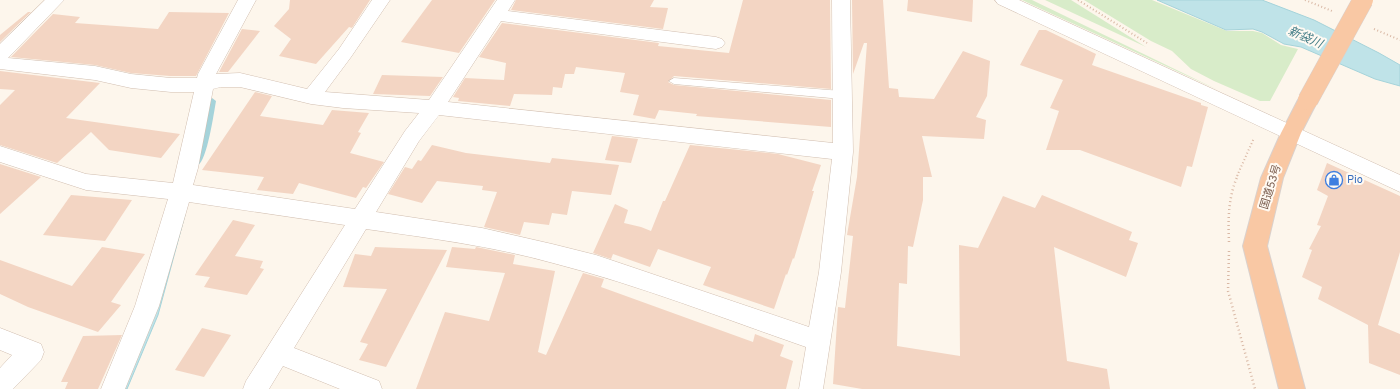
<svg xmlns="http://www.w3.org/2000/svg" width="1400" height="389" font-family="Overpass,'Noto Sans JP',sans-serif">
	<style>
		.green { fill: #d8ecc9 }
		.water { fill: #bfe3e8; stroke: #a5d3da }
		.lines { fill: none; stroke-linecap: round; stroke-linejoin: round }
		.stream { fill: #a5d3da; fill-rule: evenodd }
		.building { fill: #f3d5c3 }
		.service-casing { stroke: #d1beb0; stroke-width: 1 }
		.minor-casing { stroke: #d1beb0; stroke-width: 1 }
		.trunk-casing { stroke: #dad1cd; stroke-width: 2 }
		.path-far1 { stroke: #d9b8a5; stroke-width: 2; stroke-dasharray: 1 2.5; stroke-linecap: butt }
		.path { stroke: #d9b8a5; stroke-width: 2.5; stroke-dasharray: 1 3; stroke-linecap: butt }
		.service { fill: #fff; fill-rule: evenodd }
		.minor { fill: #fff; fill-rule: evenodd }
		.trunk { fill: #f9c8a4; fill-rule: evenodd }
		.trunk-bridge-casing { stroke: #dad1cd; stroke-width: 21; stroke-linecap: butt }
		.trunk-bridge { stroke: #f9c8a4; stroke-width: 20 }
		.labels { text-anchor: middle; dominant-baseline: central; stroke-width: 4; stroke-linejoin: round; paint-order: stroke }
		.shop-label { font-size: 11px; fill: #366cbe; stroke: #fffaf3; text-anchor: start }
		.street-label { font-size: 11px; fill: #7a5c4d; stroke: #fffaf3 }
		.water-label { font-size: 12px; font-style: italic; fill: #437c86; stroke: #fffaf3 }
	</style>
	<rect width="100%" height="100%" fill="#fdf6ec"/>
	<g class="green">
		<path d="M1022 0H1032L1218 90 1050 13Z"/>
		<path d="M1045 0H1071L1146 47Z"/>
		<path d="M1084 0H1152L1227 31H1253L1262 33 1281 45 1298 49 1270 101H1260L1214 81 1191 69 1172 51 1151 41Z"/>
	</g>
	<g class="water">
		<path d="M1157 0H1262L1314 20 1379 53 1400 65V86L1375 79 1301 47 1284 44 1262 32 1253 29 1226 30Z"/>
		<path d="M182 215H185L158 315 127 389H122Z"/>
	</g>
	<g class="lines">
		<path class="stream" d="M212 98 216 101C214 112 207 161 198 165L194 162 201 139 208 101Z"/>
	</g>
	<g class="building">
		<path d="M290 0H370L352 28 349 27 316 64 279 56 291 39 274 26 289 9Z"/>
		<path d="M432 0H495L459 53 401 42Z"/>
		<path d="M516 0H654L650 7 668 8 663 29 511 10Z"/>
		<path d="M743 0H830L831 89 674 76 668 82 674 85 831 100V127L696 116 697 114 659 110 655 119 633 115 639 95 620 92 625 73 576 67 574 74H565L562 88 553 87 552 95 514 94 510 106 458 101 459 98 453 97 465 78 504 80 506 63 479 57 502 23 659 43 658 46 729 53Z"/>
		<path d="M852 0H883L889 88 898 89 899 97 934 99 963 51 990 61 987 96 976 117 986 120 984 139 922 136 932 177H923V200L913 247 908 246 907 284 899 283 897 346 960 356 959 245 978 248 1003 196 1035 208 1042 195 1132 232 1129 240 1138 243 1126 277 1054 247 1067 361 1107 369 1110 389H862L833 384 838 307 845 308 853 236 847 235 857 177 867 43H864L853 74Z"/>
		<path d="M908 0H973L972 22 907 11Z"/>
		<path d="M28 12H31L0 42V35Z"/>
		<path d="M169 12 229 13 196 76H170L131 73 95 65 11 57 53 14 80 17 75 23 158 29Z"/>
		<path d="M242 29 260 31 228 72H219Z"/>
		<path d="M1039 30H1046L1096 54 1092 65 1201 103V105L1208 107 1192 167 1187 166 1181 187 1080 150H1046L1059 111 1050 108 1063 80 1020 65Z"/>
		<path d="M0 71 100 83 66 118 180 134 161 158 109 150 91 132 57 163 0 145V105L15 90 0 89Z"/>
		<path d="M382 75 443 77 430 96 373 94Z"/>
		<path d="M255 92 272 96 260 116 323 125 332 110 369 113 358 132 361 133 350 153 384 162 366 188 363 187 356 198 299 183 293 194 257 190 264 177 202 170Z"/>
		<path d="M612 136 638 139 631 163 605 160Z"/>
		<path d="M432 145 466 153 550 163 552 158 619 165 611 195 572 191 567 215 552 213 549 225 524 222 520 235 484 227 497 192 482 190 483 186 437 181 422 203 388 194 405 167 412 169 418 160 421 161Z"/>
		<path d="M690 145 778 154 821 165 812 191H814L794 259 793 258 787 275 786 274 774 309 703 285 711 267 658 249 650 267 613 254 611 259 593 253 615 204 628 210 624 223 641 227 651 231 663 201H665Z"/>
		<path d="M1327 163 1400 196V252L1378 325 1400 334V375L1369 363 1368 325 1318 299 1322 287 1302 277 1312 250 1309 249 1321 226 1317 225 1328 196 1317 190Z"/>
		<path d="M0 164 41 177 0 214Z"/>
		<path d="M71 195 132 200 105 241 43 235Z"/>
		<path d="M233 220 255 225 235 256 263 261 260 268 264 269 247 295 204 287 210 277 195 275Z"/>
		<path d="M102 247 145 254 111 302 121 305 98 332 28 307 0 294V260L72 286Z"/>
		<path d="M375 247 447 250 386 367 359 360 368 344 360 342 387 289 343 287 355 254 371 256Z"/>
		<path d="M452 247 475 249 476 247 515 255 513 264 555 271 538 352 546 355 583 273 604 279 601 287 753 342 755 334 784 345 780 356 793 361 786 389H416L445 312 489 321 505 273 446 267Z"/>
		<path d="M202 328 231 335 204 377 175 370Z"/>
		<path d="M122 335 98 389H65L68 382H61L83 336Z"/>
	</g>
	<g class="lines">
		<g class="service-casing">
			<path id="service" d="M674 78 842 91 846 92 847 95 846 98 842 99 674 84 669 81Z"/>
		</g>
		<g class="minor-casing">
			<g id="minor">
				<path d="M45 0H64L8 58 95 66 131 74 171 78H197L198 74 238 0H256L216 74 240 73 307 89 339 49 372 0H390L351 57 325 92 429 100 497 0H515L508 11 716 37 722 39 725 43 722 47 716 49 501 21 448 102 833 143 832 0H850L853 152 841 272 823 389H799L806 347C722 318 639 285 553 263 492 246 429 238 366 229L294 348 379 381 382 389H340L283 366 269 389H243L246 381 345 225 189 202 159 306 125 389H101L135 306 168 199 86 190 0 162V146L86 174 173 183 194 92H171L131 88 95 80 0 69V44ZM221 87H240L311 104 343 108 419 113 405 131 355 209 193 185 198 168 213 89ZM439 115 832 159 819 272 809 327 596 255 552 244 482 228 376 212 419 141Z"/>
				<path d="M995 0H1019L1400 175V192L998 4Z"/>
				<path d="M0 328 41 344 44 352 41 360 13 389H0V368L12 355 0 350Z"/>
			</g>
		</g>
		<g class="trunk-casing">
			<path id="trunk" d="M1308 93 1315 95 1318 100 1301 133 1283 178 1267 246 1305 389H1279L1243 246 1261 178 1281 133 1298 100 1301 95Z"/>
		</g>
		<g class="path-far1">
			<path d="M1078 0 1147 43"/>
			<path d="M1305 0 1332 11"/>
			<path d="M1374 29 1400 40"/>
			<path d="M1237 176 1254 138"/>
		</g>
		<g class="path">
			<path d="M1229 242C1228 219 1228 197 1238 175"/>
			<path d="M1229 251 1228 291 1255 389"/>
		</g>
		<use href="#service" class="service"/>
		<use href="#minor" class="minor"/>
		<use href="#trunk" class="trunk"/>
		<g class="trunk-bridge-casing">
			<path id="trunk-bridge" d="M1308 100 1363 0"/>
		</g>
		<use href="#trunk-bridge" class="trunk-bridge"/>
	</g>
	<defs>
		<g id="shop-ring" transform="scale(0.9)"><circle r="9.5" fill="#fffaf3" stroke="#3f7fe0" stroke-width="1.5"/><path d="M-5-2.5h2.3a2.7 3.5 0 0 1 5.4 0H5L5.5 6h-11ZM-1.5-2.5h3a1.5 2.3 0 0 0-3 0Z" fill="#3f7fe0"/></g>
	</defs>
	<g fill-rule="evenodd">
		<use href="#shop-ring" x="1334" y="180"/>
	</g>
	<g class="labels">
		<g class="shop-label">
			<text x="1347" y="180">Pio</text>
		</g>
		<g class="street-label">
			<text transform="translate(1271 187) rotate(-73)">国道53号</text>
		</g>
		<g class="water-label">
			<text transform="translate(1305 38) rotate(24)">新袋川</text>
		</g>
	</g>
</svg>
